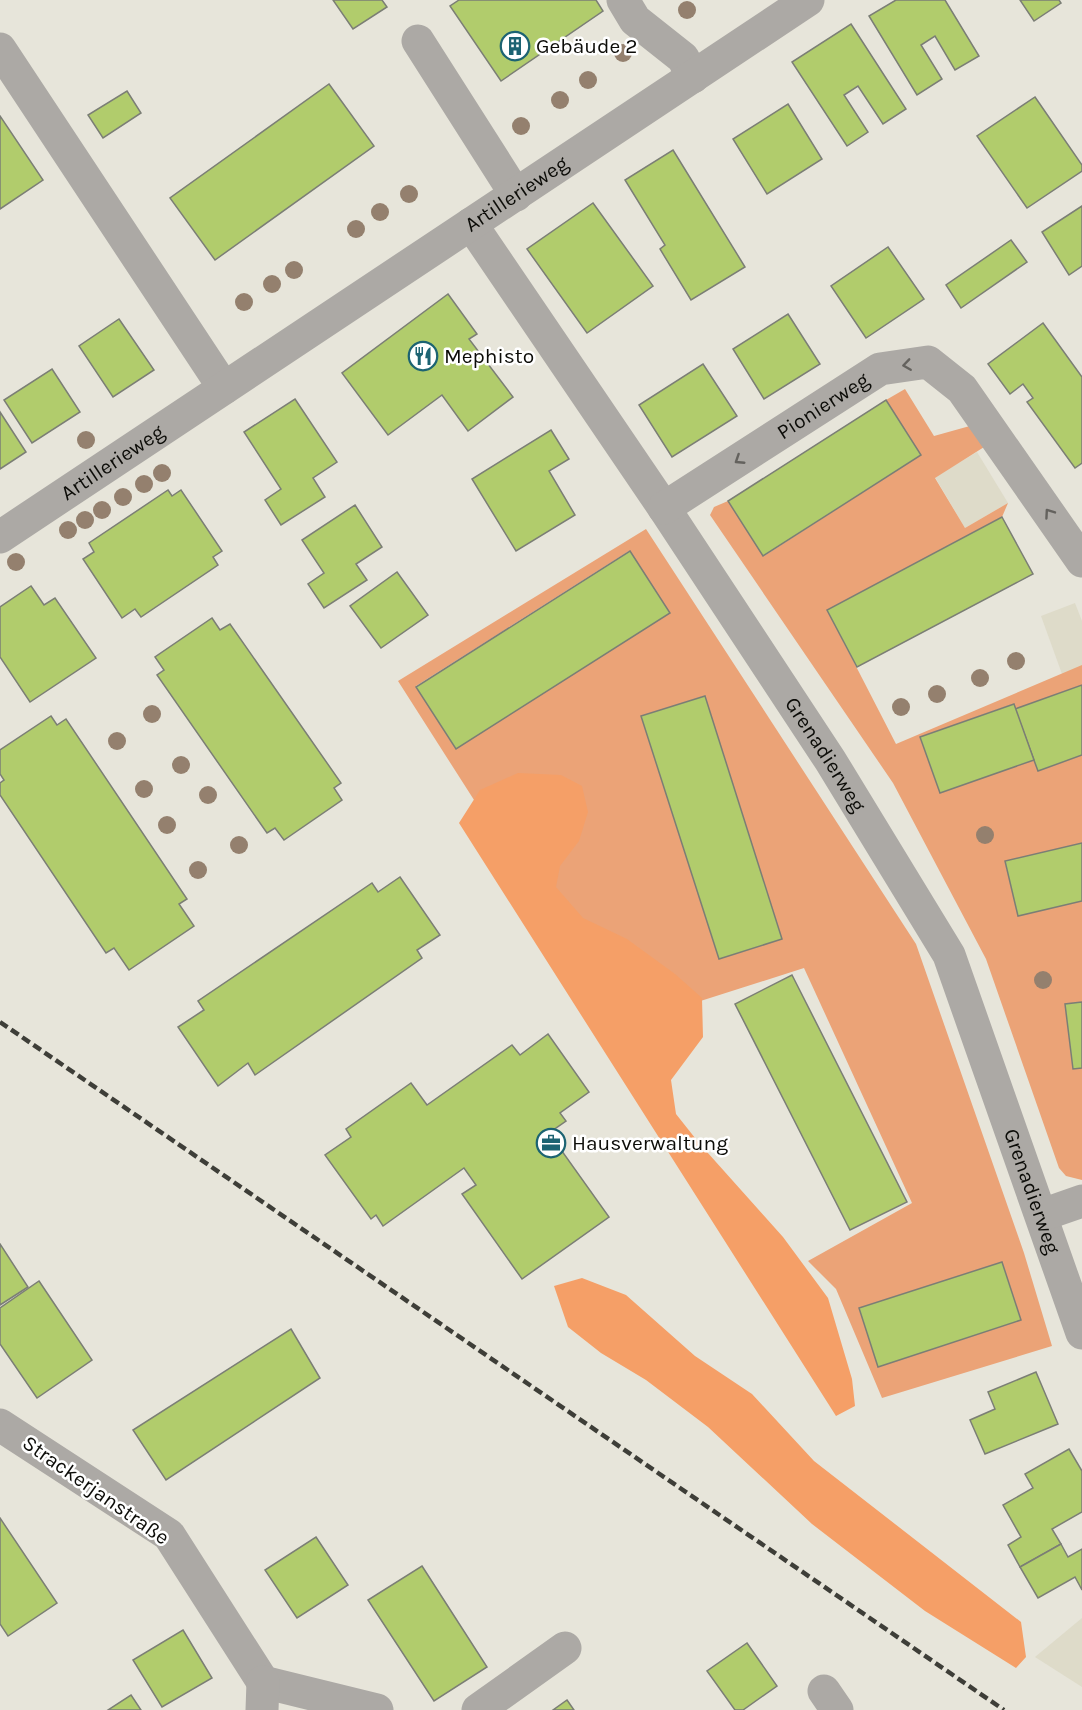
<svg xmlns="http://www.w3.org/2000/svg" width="1082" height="1710" font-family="Karla,sans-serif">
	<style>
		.built { fill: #dedbc9 }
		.green { fill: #eba377; fill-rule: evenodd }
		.forest { fill: #f59f67 }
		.building { fill: #b1cc6c; stroke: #7b7e75; stroke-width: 1.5 }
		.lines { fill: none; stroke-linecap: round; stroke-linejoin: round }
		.minor { stroke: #aca9a5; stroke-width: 33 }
		.rail { stroke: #3e3e38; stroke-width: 4.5; stroke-dasharray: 9 4.5; stroke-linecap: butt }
		.tree { fill: #94806e }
		.oneway { stroke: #64625e }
		.labels { text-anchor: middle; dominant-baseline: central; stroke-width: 5; stroke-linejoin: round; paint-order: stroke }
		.poi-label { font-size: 21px; fill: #0c0c08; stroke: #fff; text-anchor: start }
		.street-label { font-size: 21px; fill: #0c0c08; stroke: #fff }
	</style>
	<rect width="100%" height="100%" fill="#e7e5da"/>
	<g class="built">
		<path d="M977 452 1008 503 965 528 935 477Z"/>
		<path d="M1075 603 1082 621V666L1062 674 1041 616Z"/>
		<path d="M1082 1618V1687L1035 1657Z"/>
	</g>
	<g class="green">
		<path d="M905 389 934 436 977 424 992 442 935 478 965 528 1008 503 1002 517 827 610 896 744 1082 665V685L1015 709 1013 704 920 737 940 793 1034 760 1038 771 1082 755V843L1005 862 1018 916 1082 901V1002L1065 1005 1073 1068H1082V1180L1066 1176 1059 1168 986 959 893 783 710 515 714 507 728 501 764 556 921 455 886 400Z"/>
		<path d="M646 529 916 944 1024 1253 1052 1346 882 1398 836 1289 808 1261 912 1203 804 968 619 1027 398 681ZM629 551 669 612 455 748 416 686ZM704 696 782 939 719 959 642 716ZM1002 1262 1021 1320 878 1366 859 1308Z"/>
	</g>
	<g class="forest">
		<path d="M518 773 561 775 582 786 588 812 579 841 560 866 556 887 583 918 627 939 675 974 702 998 703 1037 671 1080 676 1114 699 1143 783 1237 828 1298 852 1379 855 1406 836 1416 459 823 480 790Z"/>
		<path d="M582 1278 626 1295 695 1356 752 1394 814 1461 1021 1622 1026 1657 1016 1668 925 1611 812 1524 708 1427 646 1380 601 1353 568 1327 554 1286Z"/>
	</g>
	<g class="building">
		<path d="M333 0H382L387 7 353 29Z"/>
		<path d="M459 0H596L603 11 501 81 450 6Z"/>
		<path d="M896 0H945L979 56 955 70 935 36 921 45 942 79 917 95 869 16Z"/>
		<path d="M1020 0H1059L1061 3 1034 21Z"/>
		<path d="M851 24 906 109 883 124 858 86 844 95 868 132 847 146 792 62Z"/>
		<path d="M329 84 374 146 215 260 170 198Z"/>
		<path d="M127 91 141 113 103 138 88 115Z"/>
		<path d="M1035 97 1082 165V171L1027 208 977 136Z"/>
		<path d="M788 104 822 159 767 194 733 139Z"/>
		<path d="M0 116 43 180 0 209Z"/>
		<path d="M673 150 745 267 691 300 660 249 665 245 625 180Z"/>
		<path d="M593 203 653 286 587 333 527 249Z"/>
		<path d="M1082 206V266L1069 275 1042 232Z"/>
		<path d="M1011 240 1027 262 961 308 946 285Z"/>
		<path d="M888 247 924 299 866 338 831 286Z"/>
		<path d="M448 294 477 334 469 339 513 397 468 431 442 395 388 435 342 373Z"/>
		<path d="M788 314 820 364 764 399 733 349Z"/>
		<path d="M119 319 154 370 113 397 79 346Z"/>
		<path d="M1043 323 1082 377V463L1075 468 1027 402 1033 398 1023 384 1010 394 988 364Z"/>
		<path d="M703 364 737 416 672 457 639 405Z"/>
		<path d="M52 369 80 412 32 443 4 400Z"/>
		<path d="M295 399 337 462 313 478 325 497 281 525 265 500 281 489 244 432Z"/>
		<path d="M886 400 921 455 763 556 728 501Z"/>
		<path d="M0 412 26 452 0 469Z"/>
		<path d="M551 430 569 459 549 471 575 515 516 551 472 479Z"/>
		<path d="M168 490 172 496 181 490 222 551 213 557 218 565 141 617 135 609 122 618 83 559 94 552 89 543Z"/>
		<path d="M355 505 382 547 356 564 367 580 324 608 308 584 324 573 302 540Z"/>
		<path d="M1002 517 1033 574 857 667 827 610Z"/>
		<path d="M630 551 670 613 456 749 416 687Z"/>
		<path d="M397 572 428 615 381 648 350 606Z"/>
		<path d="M31 586 44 605 55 598 96 658 30 702 0 657V607Z"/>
		<path d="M212 618 220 630 230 624 341 783 334 788 342 800 284 840 275 828 267 833 157 675 164 670 155 657Z"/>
		<path d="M1082 685V755L1038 771 1015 709Z"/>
		<path d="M705 696 782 939 719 959 641 716Z"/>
		<path d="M1014 704 1034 760 940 793 920 737Z"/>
		<path d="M51 716 57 725 66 719 187 899 179 904 194 926 129 970 114 948 106 953 0 795V783L4 780 0 774V750Z"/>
		<path d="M1082 843V901L1018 916 1005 861Z"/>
		<path d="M400 877 440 935 417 950 422 958 255 1075 248 1063 218 1086 178 1027 204 1010 198 1001 372 883 378 892Z"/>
		<path d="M792 975 907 1202 850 1230 735 1004Z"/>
		<path d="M1082 1002V1068L1073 1069 1065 1004Z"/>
		<path d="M548 1034 589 1092 560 1113 566 1121 549 1133 609 1217 522 1279 462 1194 476 1185 464 1168 383 1226 376 1215 371 1219 325 1155 351 1137 346 1129 411 1083 427 1105 512 1045 520 1055Z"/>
		<path d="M0 1244 28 1287 0 1305Z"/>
		<path d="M1002 1262 1021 1320 878 1367 859 1308Z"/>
		<path d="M39 1281 92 1360 37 1398 0 1344V1308Z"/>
		<path d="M291 1329 320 1378 166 1480 133 1430Z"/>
		<path d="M1036 1372 1058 1424 985 1454 970 1420 995 1409 988 1392Z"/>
		<path d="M1069 1449 1082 1471V1512L1052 1529 1061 1544 1020 1567 1008 1545 1021 1537 1003 1505 1033 1488 1025 1474Z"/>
		<path d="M0 1518 57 1603 8 1636 0 1624Z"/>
		<path d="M316 1537 348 1585 297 1618 265 1570Z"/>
		<path d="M1061 1544 1068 1557 1082 1549V1590L1075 1577 1038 1598 1020 1567Z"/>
		<path d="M422 1566 487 1667 434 1701 368 1600Z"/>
		<path d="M183 1630 212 1678 162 1707 133 1660Z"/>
		<path d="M747 1643 777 1686 743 1710H735L707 1671Z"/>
		<path d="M131 1695 141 1710H108Z"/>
		<path d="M567 1700 574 1710H553Z"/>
	</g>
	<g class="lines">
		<g class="minor">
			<path d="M623 0 635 20 683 58 693 77"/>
			<path d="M418 41 516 195"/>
			<path d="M0 49 224 388"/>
			<path id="s1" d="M471 224 664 508 830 760 949 955 1082 1333"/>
			<path id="s2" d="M664 508 880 369 928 362 962 389 1082 561"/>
			<path id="s3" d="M0 537 808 0"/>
			<path d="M1042 1215 1082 1201"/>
			<path d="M0 1425 169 1535 263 1682"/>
			<path d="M263 1682 377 1710"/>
			<path d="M824 1691 837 1710"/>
			<path d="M262 1710 263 1682"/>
			<path d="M478 1710 565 1648"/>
		</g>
		<path class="rail" d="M0 1022 1004 1710"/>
	</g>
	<g class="tree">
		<circle cx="687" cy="10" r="9"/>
		<circle cx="623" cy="53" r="9"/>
		<circle cx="588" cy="80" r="9"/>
		<circle cx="560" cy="100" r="9"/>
		<circle cx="521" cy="126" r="9"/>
		<circle cx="409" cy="194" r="9"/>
		<circle cx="380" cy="212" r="9"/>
		<circle cx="356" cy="229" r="9"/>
		<circle cx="294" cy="270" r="9"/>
		<circle cx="272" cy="284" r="9"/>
		<circle cx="244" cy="302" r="9"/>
		<circle cx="86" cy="440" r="9"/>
		<circle cx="162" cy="473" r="9"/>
		<circle cx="144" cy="484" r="9"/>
		<circle cx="123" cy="497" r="9"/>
		<circle cx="102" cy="510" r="9"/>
		<circle cx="85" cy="520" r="9"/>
		<circle cx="68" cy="530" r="9"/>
		<circle cx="16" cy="562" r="9"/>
		<circle cx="1016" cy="661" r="9"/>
		<circle cx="980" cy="678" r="9"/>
		<circle cx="937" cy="694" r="9"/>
		<circle cx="901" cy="707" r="9"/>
		<circle cx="152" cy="714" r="9"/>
		<circle cx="117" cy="741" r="9"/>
		<circle cx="181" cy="765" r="9"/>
		<circle cx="144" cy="789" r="9"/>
		<circle cx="208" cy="795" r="9"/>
		<circle cx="167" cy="825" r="9"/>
		<circle cx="985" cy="835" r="9"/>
		<circle cx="239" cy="845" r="9"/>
		<circle cx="198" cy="870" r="9"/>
		<circle cx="1043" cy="980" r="9"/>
	</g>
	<defs><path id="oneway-chevron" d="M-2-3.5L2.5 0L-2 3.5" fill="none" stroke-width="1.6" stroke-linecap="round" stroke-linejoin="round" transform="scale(1.5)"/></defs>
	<g class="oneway">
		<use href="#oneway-chevron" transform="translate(907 365) rotate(172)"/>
		<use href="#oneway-chevron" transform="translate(739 460) rotate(147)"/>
		<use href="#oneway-chevron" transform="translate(1049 513) rotate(-125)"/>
	</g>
	<defs>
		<g id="building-ring" transform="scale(1.5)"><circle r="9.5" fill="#fff" stroke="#1c6372" stroke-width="1.5"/><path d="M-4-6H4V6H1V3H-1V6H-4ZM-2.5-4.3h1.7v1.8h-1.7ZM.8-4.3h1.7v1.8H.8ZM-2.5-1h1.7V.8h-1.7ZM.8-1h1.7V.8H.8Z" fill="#1c6372"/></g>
		<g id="restaurant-ring" transform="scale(1.5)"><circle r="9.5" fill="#fff" stroke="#1c6372" stroke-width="1.5"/><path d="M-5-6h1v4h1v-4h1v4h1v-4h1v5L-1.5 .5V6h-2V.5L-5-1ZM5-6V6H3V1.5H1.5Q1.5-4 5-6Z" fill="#1c6372"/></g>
		<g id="office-ring" transform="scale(1.5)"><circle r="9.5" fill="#fff" stroke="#1c6372" stroke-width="1.5"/><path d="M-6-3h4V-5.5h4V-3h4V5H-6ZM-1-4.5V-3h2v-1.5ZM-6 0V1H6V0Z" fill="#1c6372"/></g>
	</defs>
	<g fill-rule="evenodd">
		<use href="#building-ring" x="515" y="46"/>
		<use href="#restaurant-ring" x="423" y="356"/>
		<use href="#office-ring" x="551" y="1143"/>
	</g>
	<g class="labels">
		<g class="poi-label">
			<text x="536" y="46">Gebäude 2</text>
			<text x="444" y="356">Mephisto</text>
			<text x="572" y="1143">Hausverwaltung</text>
		</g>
		<g class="street-label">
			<text stroke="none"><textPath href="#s3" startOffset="620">Artillerieweg</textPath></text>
			<text stroke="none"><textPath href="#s2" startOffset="189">Pionierweg</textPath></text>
			<text stroke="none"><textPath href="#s3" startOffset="135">Artillerieweg</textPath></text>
			<text stroke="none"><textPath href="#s1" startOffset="638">Grenadierweg</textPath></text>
			<text stroke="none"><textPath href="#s1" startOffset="1124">Grenadierweg</textPath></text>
			<text transform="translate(96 1490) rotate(35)">Strackerjanstraße</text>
		</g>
	</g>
</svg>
